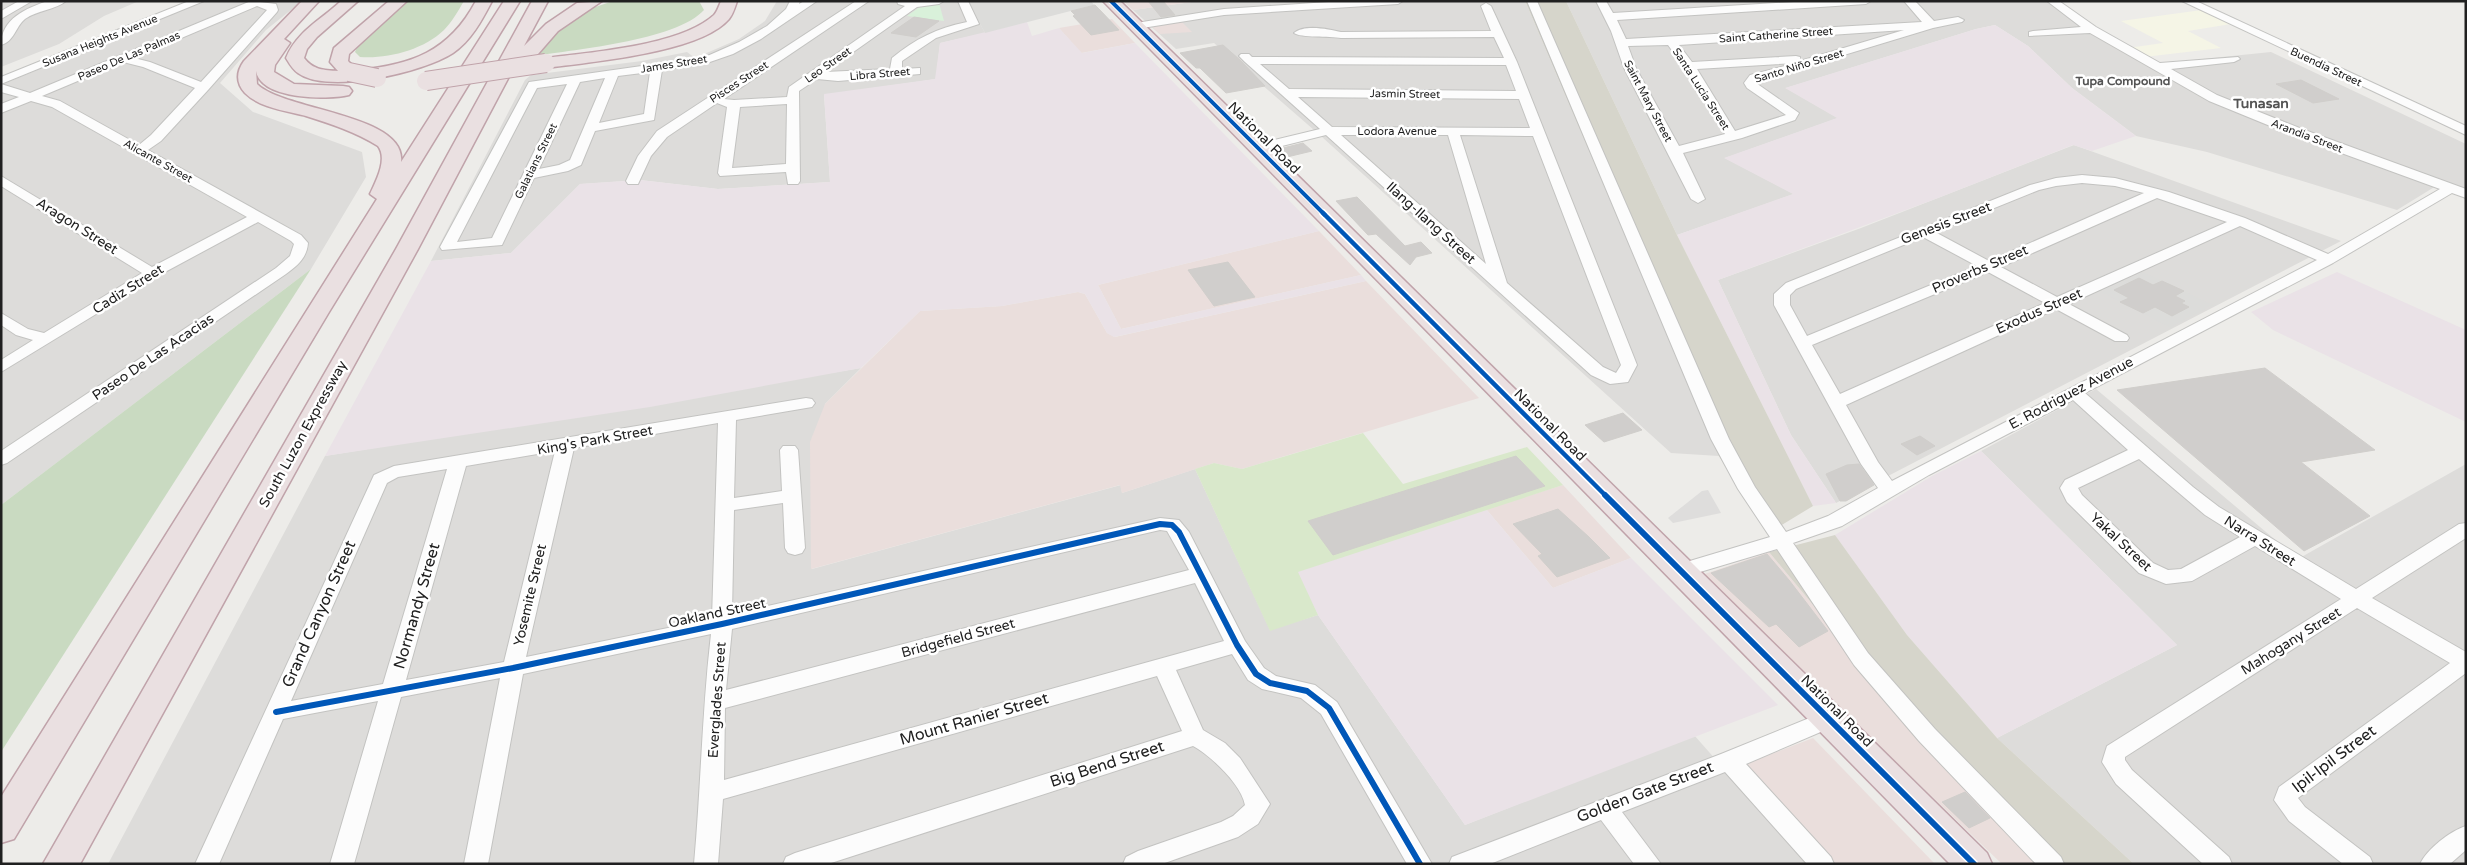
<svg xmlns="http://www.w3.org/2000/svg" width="2467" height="865" font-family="'Varela Round',sans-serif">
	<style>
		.residential { fill: #dddcda }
		.commercial { fill: #eadedc }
		.industrial { fill: #eae2e7 }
		.education { fill: #f5f5e6 }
		.religious { fill: #dcdcda }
		.construction { fill: #d6d5cb }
		.grass { fill: #d9e8cb }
		.forest { fill: #c9dac1 }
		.park { fill: #d9f1da }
		.parking { fill: #dedddc }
		.building { fill: #d0cecc; stroke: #d0cecb }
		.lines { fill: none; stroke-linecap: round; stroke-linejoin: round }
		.minor-casing { stroke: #c3c3c1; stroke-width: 2 }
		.highway-casing { stroke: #c0a3aa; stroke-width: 3 }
		.minor { fill: #fcfcfc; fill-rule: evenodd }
		.highway { fill: #eae0e1; fill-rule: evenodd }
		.highway-bridge-casing { stroke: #c0a3aa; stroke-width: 20; stroke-linecap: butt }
		.highway-bridge { stroke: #eae0e1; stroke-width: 18 }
		.cycleway-far2-casing { stroke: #fff; stroke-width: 6 }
		.cycleway-far1-casing { stroke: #fff; stroke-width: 8 }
		.cycleway-casing { stroke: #fff; stroke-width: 9 }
		.cycleway-far2 { stroke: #0057b8; stroke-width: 4 }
		.cycleway-far1 { stroke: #0057b8; stroke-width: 4.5 }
		.cycleway { stroke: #0057b8; stroke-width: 6 }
		.labels { text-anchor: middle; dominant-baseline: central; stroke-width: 5; stroke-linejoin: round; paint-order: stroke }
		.far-street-label { font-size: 11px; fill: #202020; stroke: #fff }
		.far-neighbourhood-label { font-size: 12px; font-weight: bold; fill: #535353; stroke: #fff }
		.far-quarter-label { font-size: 14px; font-weight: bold; fill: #535353; stroke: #fff }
		.street-label { font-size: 14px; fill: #202020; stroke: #fff }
		.near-street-label { font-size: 16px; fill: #202020; stroke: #fff }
	</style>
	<rect width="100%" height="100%" fill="#edece9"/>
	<g class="residential">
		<path d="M1 1H139L104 16 59 44 1 67Z"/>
		<path d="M204 1H302L266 30 220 83 253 112 362 152 366 177 311 269 1 505V85Z"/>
		<path d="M777 1H977L969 3 985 33 940 43 936 79 824 95 830 182 718 189 640 180 580 184 511 253 431 261 525 80 531 75 642 61 687 52 695 58 739 39 765 21Z"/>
		<path d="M1199 1H1525L1719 456 1671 453 1322 137 1214 43 1176 49 1133 10Z"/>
		<path d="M1566 1H2049L2211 100 2436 186 2397 210 2207 152 2136 136 2072 88 2028 46 1995 25 1976 29 1786 88 1838 118 1725 158 1794 194 1677 235Z"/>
		<path d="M2271 52 2466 144V189L2322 139 2222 99 2163 63Z"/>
		<path d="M2074 145 2341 241 1836 503 1791 435 1718 280 1861 228Z"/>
		<path d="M861 368 825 404 812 569 1121 485 1122 493 1195 469 1270 630 1318 615 1465 825 1694 735 1808 864H108L325 456Z"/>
		<path d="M2096 389 2298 559 2466 464V864H2134L1997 738 2177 645 1981 451Z"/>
	</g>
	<g class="commercial">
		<path d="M1123 1H1199L1133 10Z"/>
		<path d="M1112 19 1135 43 1081 53 1059 28Z"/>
		<path d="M1180 20 1192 32 1160 34 1151 26Z"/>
		<path d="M1319 231 1361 275 1121 329 1098 285Z"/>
		<path d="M1366 281 1479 398 1242 469 1214 463 1122 493 1120 485 811 569 810 442 825 404 920 311 1002 306 1078 292 1085 294 1107 333 1115 337Z"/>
		<path d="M1563 485 1631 558 1553 588 1486 509Z"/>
		<path d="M1769 552 1834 630 2045 864H2002L1702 575Z"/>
		<path d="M1813 738 1935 864H1832L1743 765Z"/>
	</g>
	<g class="industrial">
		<path d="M1027 22 1032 36 1059 28 1082 53 1135 43 1319 231 1098 285 1121 329 1361 275 1366 281 1114 337 1107 333 1085 294 1078 292 1002 306 920 311 861 368 650 407 325 456 431 261 511 253 580 184 640 180 718 189 830 182 824 94 935 79 940 43Z"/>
		<path d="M1995 25 2028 46 2072 88 2136 136 2092 151 2073 145 1938 198 1718 280 1791 435 1836 503 1813 506 1677 235 1793 194 1724 158 1837 118 1785 88 1976 29Z"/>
		<path d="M2337 272 2466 330V422L2273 330 2251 312Z"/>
		<path d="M1981 451 2177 645 1997 738 1907 635 1835 535 1932 476Z"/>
		<path d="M1486 509 1553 588 1631 558 1778 705 1465 825 1318 615 1297 572Z"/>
	</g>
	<path class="education" d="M2202 10 2231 24 2188 31 2221 48 2144 57 2128 48 2163 43 2121 21Z"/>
	<g class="religious">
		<path d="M977 1H1091L1094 5 985 33 968 2Z"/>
		<path d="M2143 272 2213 305 2170 327 2101 292Z"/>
	</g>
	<g class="construction">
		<path d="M1525 1H1566L1677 235 1813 506 1767 534 1719 456Z"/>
		<path d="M1835 535 1907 635 1997 738 2134 864H2045L1834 630 1769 552Z"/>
	</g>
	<path class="grass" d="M1363 433 1403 484 1527 447 1563 485 1298 572 1318 615 1270 631 1195 469 1214 463 1242 469Z"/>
	<g class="forest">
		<path d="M405 1H464C458 11 452 22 444 30 423 50 388 59 360 57L355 52C362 34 392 19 405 1Z"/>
		<path d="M613 1H699L704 10C676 41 570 50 527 57L561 26 581 12Z"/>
		<path d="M311 269 1 752V505Z"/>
	</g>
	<path class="park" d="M939 3 944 21 907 16 921 6Z"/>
	<path class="parking" d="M1708 490 1721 513 1673 523 1668 518 1702 491Z"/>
	<g class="building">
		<path d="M1148 1H1163L1175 15 1161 17Z"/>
		<path d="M1095 5 1099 9 1119 30 1091 35 1073 16 1075 15 1071 11Z"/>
		<path d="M914 17 939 21 916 37 891 33Z"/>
		<path d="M1223 45 1240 60 1265 86 1226 93 1200 68H1196L1180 53Z"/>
		<path d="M2301 80 2339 99 2313 103 2276 84Z"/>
		<path d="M1303 143 1312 151 1287 157 1279 149Z"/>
		<path d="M1357 197 1405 246 1421 242 1432 253 1416 257 1410 265 1376 234 1368 235 1336 201Z"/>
		<path d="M1228 262 1255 297 1214 306 1188 270Z"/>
		<path d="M2139 278 2153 285 2162 281 2184 291 2175 296 2185 301 2181 303 2189 307 2172 316 2155 307 2143 313 2120 302 2129 298 2114 290Z"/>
		<path d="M2265 368 2375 450 2301 462 2370 516 2304 551 2117 390Z"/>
		<path d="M1623 413 1642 430 1604 442 1585 425Z"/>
		<path d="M1920 436 1935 446 1917 455 1901 444Z"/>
		<path d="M1516 456 1545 486 1333 555 1308 521Z"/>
		<path d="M1859 464 1874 485 1846 501H1840L1826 474 1847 465Z"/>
		<path d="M1558 509 1589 537 1610 558 1557 577 1538 556 1542 554 1513 524Z"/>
		<path d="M1767 554 1789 580 1828 631 1799 647 1776 624 1769 627 1711 573Z"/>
		<path d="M1965 792 1990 818 1969 828 1942 802Z"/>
	</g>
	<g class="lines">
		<g class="minor-casing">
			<g id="minor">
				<path d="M19 1H32L1 19V11Z"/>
				<path d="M48 1H66C56 10 37 10 25 19 16 26 14 42 1 45 1 19 26 8 48 1Z"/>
				<path d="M189 1H204L1 84 30 93 251 1 276 4 278 10 277 12 208 90 161 141 148 150 301 235 308 243C307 258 297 266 286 274L7 463 1 465V451L276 268 290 256 294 244 291 241 258 222 165 272 1 372V360L33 340 16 335 1 325V313L28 329 44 333 142 273 1 186V176L152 267 247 217 52 107 31 101 1 113V104L19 97 1 92V77ZM257 6 267 10 201 82 150 62 134 58ZM123 62 143 67 195 88 151 135 139 145 60 101 42 96Z"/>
				<path d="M790 1H800L799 4 804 1H817L761 39 733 54 707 63 662 70 654 120 595 131 581 165 568 171 534 178 502 245 442 250 440 247 529 82 705 57 739 42 767 26 786 9ZM650 72 644 114 599 123 618 76ZM605 78 570 160 559 165 539 169 580 82ZM567 84 492 238 457 242 537 88Z"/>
				<path d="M856 1H869L724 99 734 100 787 97 789 87 905 6 898 4 897 1H944L939 4 917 7 825 72 890 69 892 58C915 39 937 28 967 22L958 1H968L979 24 936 38 902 61V69L920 68V74L838 81 817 79 799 91 800 181 798 184H788L786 172 720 176 718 173 727 107 717 103 667 137 651 156 638 184H628L626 181 638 156 657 131ZM787 104 786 164 732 168 740 107Z"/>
				<path d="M1343 1H1403L1398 4 1224 15 1136 29 1130 26 1136 23 1224 9Z"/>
				<path d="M1527 1H1537L1729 439 1755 487 1786 532 1828 516 1878 488 1861 464 1774 305V294L1786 283 2030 185 2056 178 2082 175 2115 178 2169 192 2245 218 2328 254 2440 189 2292 135 2209 101 2090 33 2029 36V32L2033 31 2081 27 2047 1H2059L2096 27 2160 63 2238 57 2240 59 2234 62 2171 69 2217 95 2302 129 2466 189V198L2452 193 2333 263 2085 393 2193 487 2219 507 2356 589 2459 524 2466 523V538L2372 598 2466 652V673L2298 798 2305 807 2370 857 2373 864H2343L2289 821 2274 800 2279 787 2450 663 2357 608 2125 757V760L2132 770 2229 857 2232 864H2203L2116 784 2102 762 2107 746 2341 599 2255 546 2192 581 2166 584 2139 573 2067 502 2060 488 2065 480 2128 450 2073 400 1929 475 1842 526 1793 543 1868 653 1935 729 2061 857 2064 864H2036L1919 741 1854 665 1777 549 1680 578 1673 576 1670 571 1673 566 1770 537 1738 489 1711 439ZM2082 183 2115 186 2144 193 1989 261 1935 232 2039 190 2056 186ZM2157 198 2227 222 2057 297 2001 267ZM2240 226 2317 260 1892 481 1878 462 1846 405 2056 309 2115 341H2127L2129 338 2127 335 2069 304ZM1923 237 1977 266 1807 336 1790 305V295L1796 289ZM1988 272 2045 303 1840 394 1812 345ZM2139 459 2205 515 2240 537 2181 569 2168 570 2153 563 2082 495 2078 488Z"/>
				<path d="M1596 1H1606L1613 13 1810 1H1871L1866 4 1617 20 1626 39 1922 22 1904 1H1915L1934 21 1958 17 1964 20 1962 22 1933 28 1758 81 1756 83 1799 113 1795 120 1742 138 1683 153 1705 199 1698 203 1691 199 1624 68 1611 31ZM1904 30 1800 61V57L1796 56 1692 62 1679 45ZM1668 45 1684 67 1725 134 1679 146 1636 68 1628 46ZM1796 63 1750 75 1744 83 1747 88 1786 115 1735 131 1697 69Z"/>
				<path d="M2182 1H2196L2466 126V135Z"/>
				<path d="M1486 3 1491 6 1517 62 1637 365 1628 382 1610 384 1591 375 1326 135 1258 152 1251 148 1253 145 1320 129 1245 62 1239 56 1241 54H1249L1252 57 1504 58 1494 37 1341 38C1330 36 1300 38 1294 33 1304 24 1329 29 1341 32L1491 31 1481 6ZM1260 64 1506 65 1516 91 1289 89ZM1298 97 1519 99 1530 128 1332 127ZM1341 135H1448L1486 264ZM1460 135 1533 136 1621 365 1616 373 1603 367 1507 283Z"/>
				<path d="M806 398 812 399 815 403 812 407 736 420 734 498 782 491 780 450 783 446H795L798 450 805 548 802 553 795 555 788 553 785 548 783 503 734 510 732 614 1160 518 1179 520 1189 532 1245 641 1264 668 1276 676 1315 685 1337 702 1432 864H1407L1321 714 1301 698 1262 689 1248 680 1232 654 1176 670 1203 730 1225 743 1240 758 1270 804 1258 824 1238 837 1162 864H1123L1126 857 1138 851 1221 822 1233 816 1245 805C1241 784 1211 756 1193 746L828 864H783L786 857 795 853 1182 731 1157 676 723 799 718 864H694C701 787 702 710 711 634L523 674 488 864H464L500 678 401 697 354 864H330L378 701 283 719 219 864H195L374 475 394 466ZM718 423 712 619 526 657 574 448ZM555 451 504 662 406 680 466 466ZM447 469 383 684 291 701 387 483 398 477ZM1160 530 1167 531 1189 570 726 690 732 629ZM1195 583 1224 641 724 780 725 708Z"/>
				<path d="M1829 710 1837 713 1840 719 1837 725 1746 764 1831 857 1834 864H1807L1725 772 1622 812 1661 864H1634L1601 820 1490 864H1449L1452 857 1721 754Z"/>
				<path d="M2466 826V850L2450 864H2420C2427 849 2450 831 2466 826Z"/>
			</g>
		</g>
		<g class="highway-casing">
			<g id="highway">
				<path d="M302 1H319L284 39 290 43 275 65 274 72 294 84 343 86 349 87 352 91 349 95C328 100 261 100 256 71L257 84C284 111 407 114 401 162L504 1H520L329 312 14 839 1 843V797L377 199 370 194C376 181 388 159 378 146 356 132 331 124 306 116 287 111 260 108 245 93 236 83 236 72 244 61Z"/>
				<path d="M341 1H358L317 37 307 49 304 58C313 70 324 70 338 71L330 62 334 48 389 1H407L349 54 348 61 357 70C411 65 449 52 476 1H492C482 20 471 41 453 53 424 72 328 95 298 73 293 70 289 63 286 58 297 31 321 20 341 1Z"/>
				<path d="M532 1H548L524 46 546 24 577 3 602 1 558 31 525 69H513L418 249 80 864H43L396 249Z"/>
				<path d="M721 1H737C735 7 733 14 729 19 700 53 590 62 546 68L540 67 537 63 540 59 546 58C591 52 680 46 714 15 717 12 719 6 721 1Z"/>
				<path d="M1103 1H1120L1987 853 1992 864H1950Z"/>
			</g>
		</g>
		<use href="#minor" class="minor"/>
		<use href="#highway" class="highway"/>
		<g class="highway-bridge-casing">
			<g id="highway-bridge">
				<path d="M349 72 377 78"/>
				<path d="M426 81 546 63"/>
			</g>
		</g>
		<use href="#highway-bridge" class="highway-bridge"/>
		<g class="cycleway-far2-casing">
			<path id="cycleway-far2" d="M1111 1 1325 215"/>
		</g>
		<g class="cycleway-far1-casing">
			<path id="cycleway-far1" d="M1323 213 1606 496"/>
		</g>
		<g class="cycleway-casing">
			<g id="cycleway">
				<path d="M1605 495 1974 864"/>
				<path d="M276 712 513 668 722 624 1160 524 1172 525 1179 532 1237 645 1256 674 1270 683 1307 691 1329 708 1420 864"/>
			</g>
		</g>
		<use href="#cycleway-far2" class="cycleway-far2"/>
		<use href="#cycleway-far1" class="cycleway-far1"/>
		<use href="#cycleway" class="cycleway"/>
	</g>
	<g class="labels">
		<g class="far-street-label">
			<text transform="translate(1776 35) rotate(-4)">Saint Catherine Street</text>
			<text transform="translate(100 41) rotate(-22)">Susana Heights Avenue</text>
			<text transform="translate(129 56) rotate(-23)">Paseo De Las Palmas</text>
			<text transform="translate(674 64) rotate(-9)">James Street</text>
			<text transform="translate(828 65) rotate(-35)">Leo Street</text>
			<text transform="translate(1799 66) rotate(-17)">Santo Niño Street</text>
			<text transform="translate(2326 67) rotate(25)">Buendia Street</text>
			<text transform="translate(880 74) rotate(-5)">Libra Street</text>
			<text transform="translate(739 82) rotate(-33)">Pisces Street</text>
			<text transform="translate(1701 89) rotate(57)">Santa Lucia Street</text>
			<text transform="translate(1405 94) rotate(1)">Jasmin Street</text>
			<text transform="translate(1648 101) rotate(62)">Saint Mary Street</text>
			<text x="1397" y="131">Lodora Avenue</text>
			<text transform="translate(2307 136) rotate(21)">Arandia Street</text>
			<text transform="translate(158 161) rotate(29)">Alicante Street</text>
			<text transform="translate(536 161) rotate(-64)">Galatians Street</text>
		</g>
		<g class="far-neighbourhood-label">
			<text x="2123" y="81">Tupa Compound</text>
		</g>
		<g class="far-quarter-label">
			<text x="2261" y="103">Tunasan</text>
		</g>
		<g class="street-label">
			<text transform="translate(1264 138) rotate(45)">National Road</text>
			<text transform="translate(1431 223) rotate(42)">Ilang-Ilang Street</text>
			<text transform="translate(1946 223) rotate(-21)">Genesis Street</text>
			<text transform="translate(77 226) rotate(32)">Aragon Street</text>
			<text transform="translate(1980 269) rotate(-23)">Proverbs Street</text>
			<text transform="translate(128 289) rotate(-32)">Cadiz Street</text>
			<text transform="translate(2039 311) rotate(-24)">Exodus Street</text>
			<text transform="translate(153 357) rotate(-34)">Paseo De Las Acacias</text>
			<text transform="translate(2071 393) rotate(-28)">E. Rodriguez Avenue</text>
			<text transform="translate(1550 425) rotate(45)">National Road</text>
			<text transform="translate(303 434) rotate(-61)">South Luzon Expressway</text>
			<text transform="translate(595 440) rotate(-10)">King's Park Street</text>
			<text transform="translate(2260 541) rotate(32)">Narra Street</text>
			<text transform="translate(2121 542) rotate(43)">Yakal Street</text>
			<text transform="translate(530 595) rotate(-77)">Yosemite Street</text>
			<text transform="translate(717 613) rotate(-12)">Oakland Street</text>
			<text transform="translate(958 638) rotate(-15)">Bridgefield Street</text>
			<text transform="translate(2291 641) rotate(-32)">Mahogany Street</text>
			<text transform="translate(717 700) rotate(-86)">Everglades Street</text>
			<text transform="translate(1837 711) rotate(45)">National Road</text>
		</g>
		<g class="near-street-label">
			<text transform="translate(417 606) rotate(-74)">Normandy Street</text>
			<text transform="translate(319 614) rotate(-66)">Grand Canyon Street</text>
			<text transform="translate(974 719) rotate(-16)">Mount Ranier Street</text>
			<text transform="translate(2334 759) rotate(-37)">Ipil-Ipil Street</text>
			<text transform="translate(1107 764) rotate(-18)">Big Bend Street</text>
			<text transform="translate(1645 792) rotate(-21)">Golden Gate Street</text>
		</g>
	</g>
	<rect width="2467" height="865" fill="none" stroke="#202020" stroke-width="5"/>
</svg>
